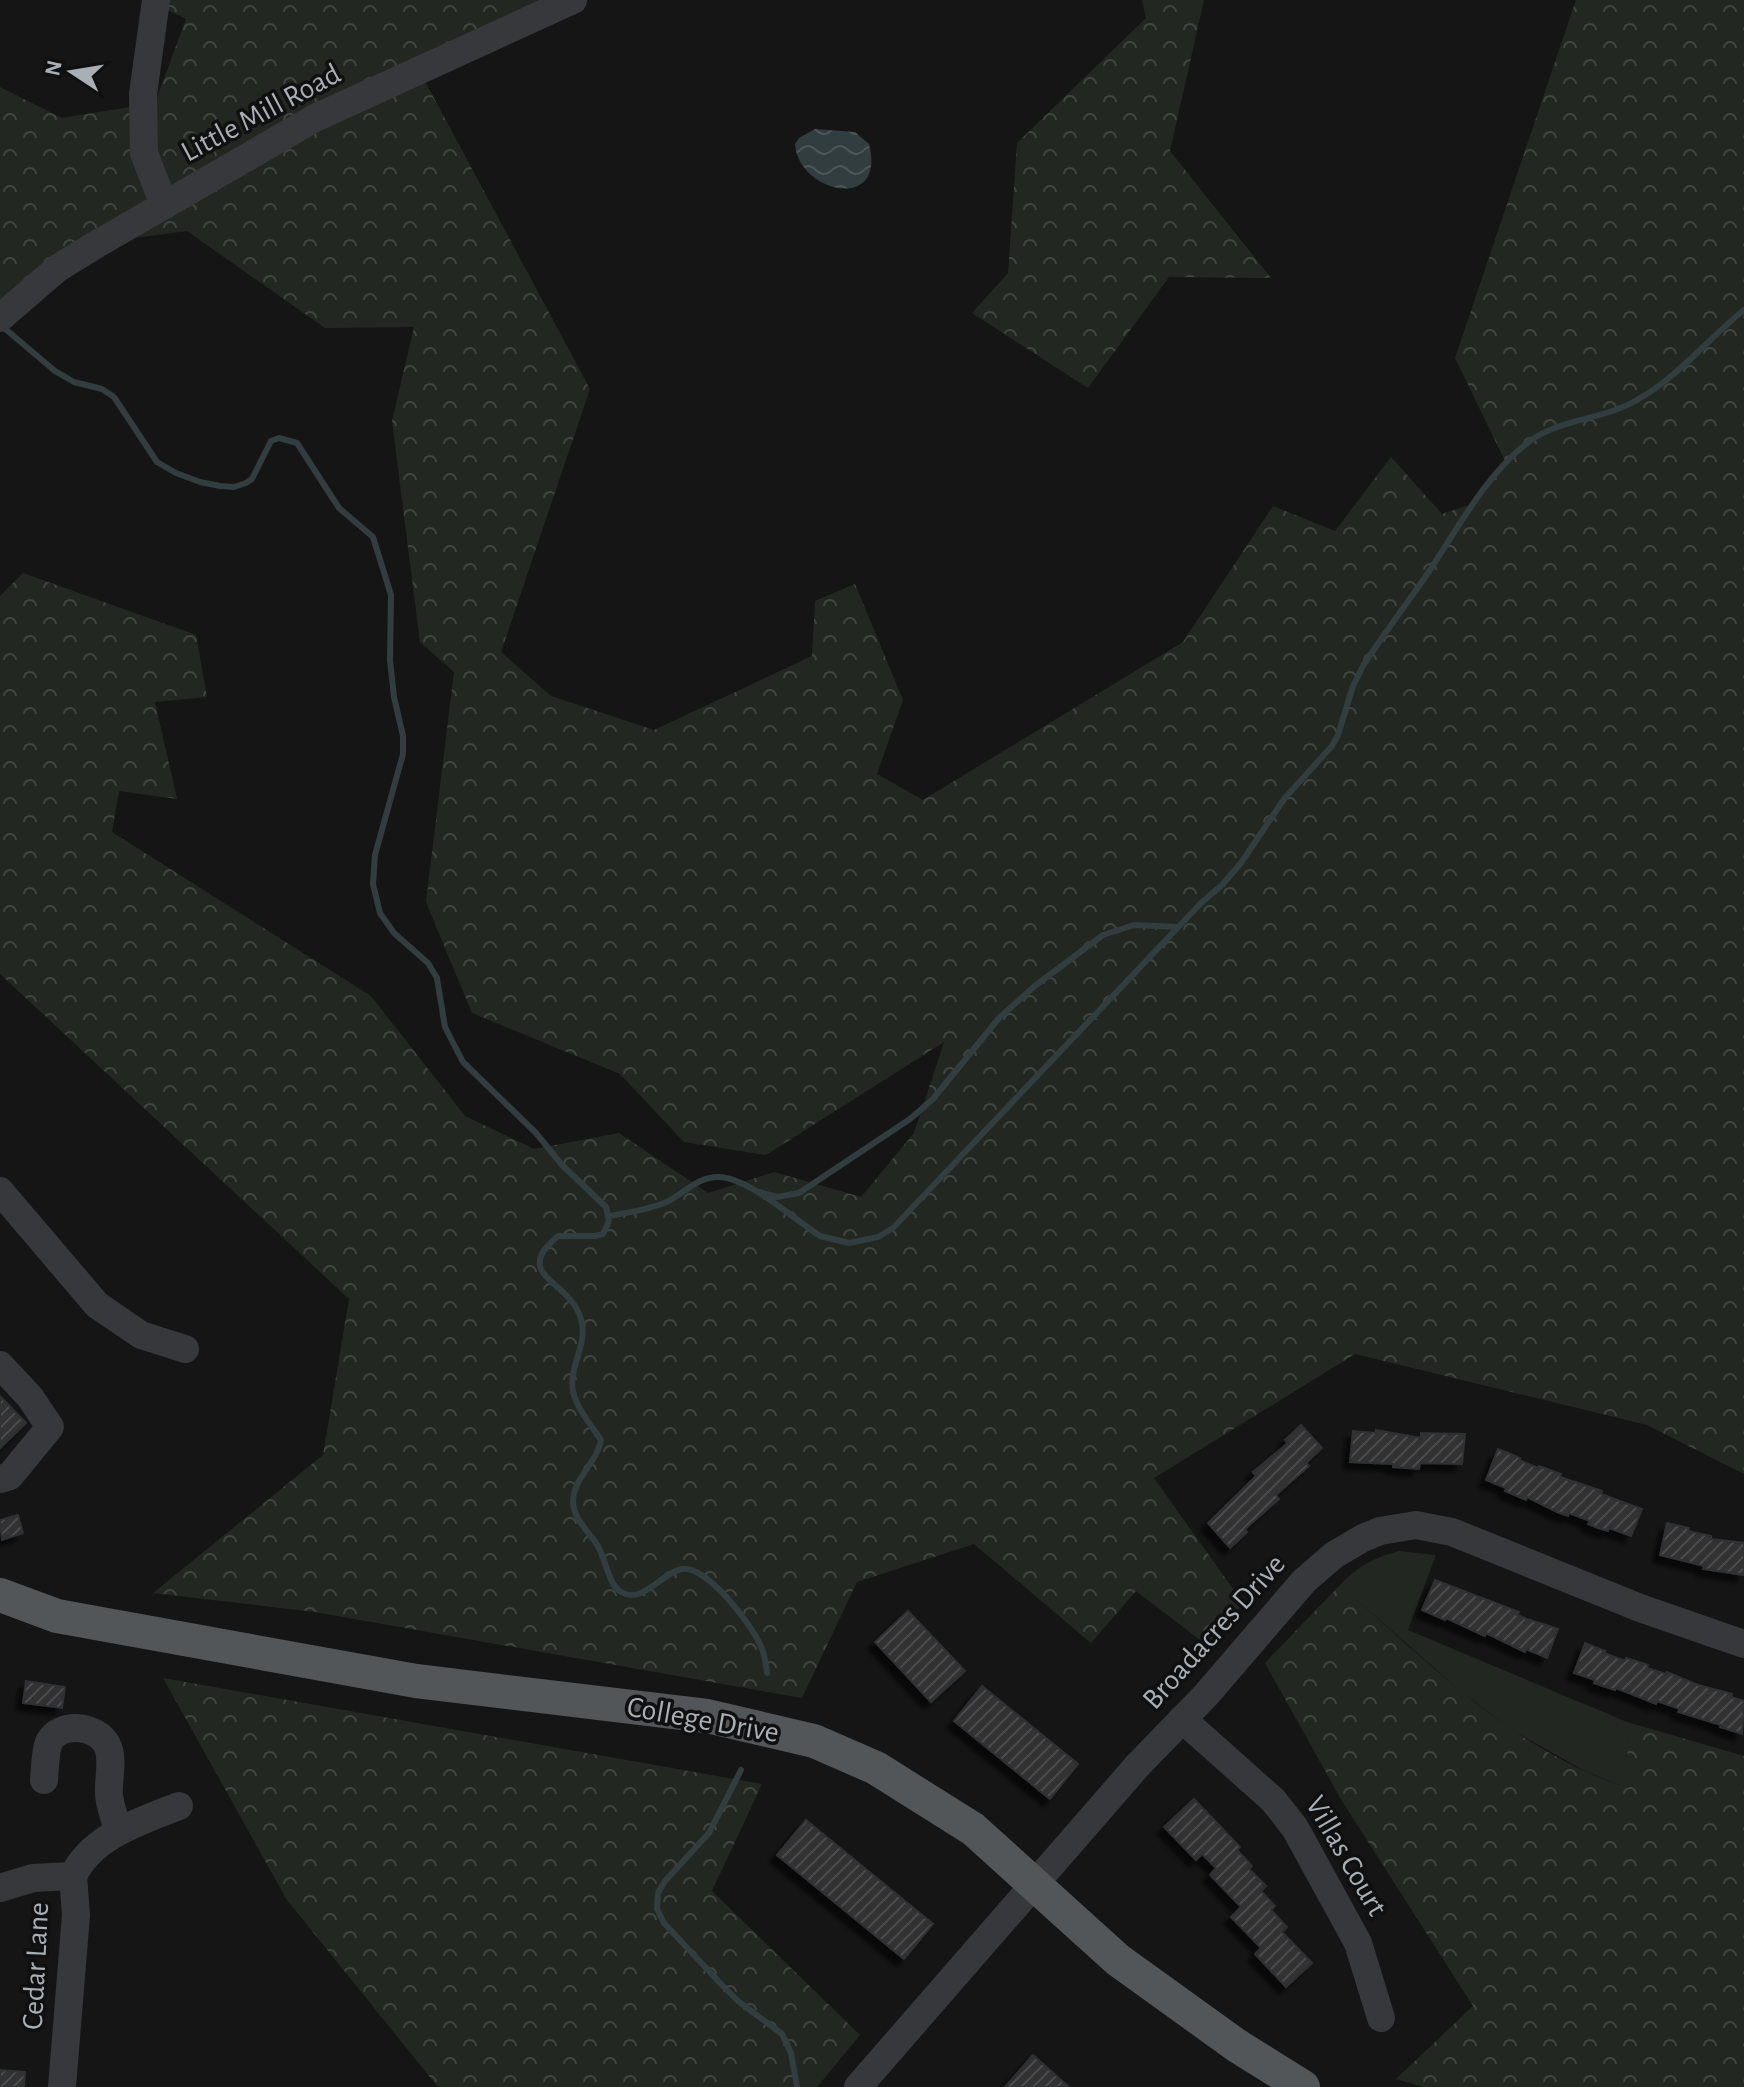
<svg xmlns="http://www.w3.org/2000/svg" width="1744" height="2087" font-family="'Alegreya Sans',sans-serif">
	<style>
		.grass { fill: #222821 }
		.forest { fill: url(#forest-crowns) }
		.water { fill: url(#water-waves) }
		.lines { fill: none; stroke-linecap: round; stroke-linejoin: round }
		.stream { stroke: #313d3f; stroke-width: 6 }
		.building { fill: url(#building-hatch); stroke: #2f3032; stroke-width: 2; filter: url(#shadow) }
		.minor { stroke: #36383b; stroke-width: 28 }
		.major { stroke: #525659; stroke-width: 34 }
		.labels { text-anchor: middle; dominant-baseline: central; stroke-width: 7; stroke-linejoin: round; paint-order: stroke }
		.street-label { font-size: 30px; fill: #a8afb5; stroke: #101011 }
	</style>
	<defs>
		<pattern id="forest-crowns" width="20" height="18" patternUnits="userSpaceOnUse" patternTransform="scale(2)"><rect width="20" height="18" fill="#222821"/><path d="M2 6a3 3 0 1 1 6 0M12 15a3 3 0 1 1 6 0" fill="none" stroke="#3f453f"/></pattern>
		<pattern id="water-waves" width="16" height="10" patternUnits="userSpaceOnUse" patternTransform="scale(2)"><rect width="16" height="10" fill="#313d3f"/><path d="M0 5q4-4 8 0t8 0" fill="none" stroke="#4c5658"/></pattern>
		<pattern id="building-hatch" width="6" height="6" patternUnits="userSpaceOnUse" patternTransform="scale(2)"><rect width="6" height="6" fill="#303032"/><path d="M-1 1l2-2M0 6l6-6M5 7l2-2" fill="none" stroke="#4b4b4d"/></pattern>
		<filter id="shadow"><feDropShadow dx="-7" dy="7" stdDeviation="2" flood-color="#0009"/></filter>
	</defs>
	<rect width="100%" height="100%" fill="#151516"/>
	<path class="grass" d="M1399 1551 1436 1555 1408 1630 1627 1722 1629 1789 1585 1771 1512 1730 1458 1689 1340 1585C1358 1566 1374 1558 1399 1551Z"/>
	<g class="forest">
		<path d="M147 0H563L420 72 590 389 501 652 551 696 654 730 812 656 815 601 855 584 903 700 877 774 923 800 1183 642 1273 506 1335 531 1391 457 1442 514 1472 504 1505 461 1455 358 1576 0H1744V1474L1647 1425 1355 1354 1154 1478 1243 1603 1208 1646 1136 1591 1091 1643 974 1544 857 1582 802 1698 315 1612 153 1593 323 1455 349 1299 0 974V596L23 573 196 635 207 697 155 702 177 799 119 791 112 832 371 996 465 1116 534 1149 619 1133 708 1193 774 1172 861 1197 914 1133 944 1042 766 1155 684 1142 620 1074 472 1013 426 902 454 672 420 642 392 421 414 327 325 328 187 231 103 242 0 326V87L62 118 155 103 186 19Z"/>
		<path d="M1142 0H1204L1170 151 1271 278 1169 277 1088 388 972 313 1008 273 1017 143 1146 18Z"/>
		<path d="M1340 1585C1428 1662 1515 1752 1628 1788L1627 1722 1744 1756V2087H1423L1396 2079 1473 2006 1342 1801 1265 1663Z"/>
		<path d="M163 1678 762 1784 712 1891 860 2035 817 2087H438L287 1900Z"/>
	</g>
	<path class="water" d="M815 129 855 132 869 144C887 213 798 193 795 144L799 138Z"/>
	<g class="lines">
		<g class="stream">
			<path d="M3 327 55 371 74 382 102 389 114 397 157 462 176 473 200 482 220 486 234 487 246 483 252 479 271 441 279 438 297 443 339 508 373 537 391 595 390 660 394 697 403 736V754L375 855 373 884 380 913 394 933 428 963 437 978 445 1027 463 1062 536 1133 562 1165 606 1207 609 1221 603 1234 595 1236H558C549 1244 538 1253 540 1266 543 1281 574 1293 581 1319 589 1343 568 1367 573 1392 578 1410 591 1425 601 1440 597 1463 574 1477 573 1501 573 1518 587 1530 596 1543 606 1557 607 1583 621 1592 643 1605 662 1572 682 1569 707 1565 754 1627 762 1649 765 1656 766 1665 767 1673"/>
			<path d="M759 1192 777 1197 799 1193 910 1119 933 1099 999 1018 1036 985 1103 935 1134 925 1178 927"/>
			<path d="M609 1216C627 1213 646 1210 664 1203 682 1196 697 1176 719 1177 749 1178 794 1219 820 1236L849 1243 878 1237 893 1228 1201 903 1222 885 1241 863 1284 799 1332 746 1338 735 1353 686 1363 666C1383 635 1405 606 1426 576 1455 533 1487 472 1530 441 1562 418 1603 420 1637 400 1677 378 1708 339 1744 310"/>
			<path d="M741 1770 709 1833 665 1881 658 1893 657 1909 664 1923 719 1982 738 2001 782 2034 791 2053 797 2087"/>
		</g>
	</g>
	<g class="building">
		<path d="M0 1396 26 1423 0 1448Z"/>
		<path d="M1301 1425 1322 1448 1306 1463 1309 1466 1276 1495 1279 1499 1245 1529 1247 1532 1230 1548 1208 1523 1256 1476 1253 1472 1288 1443 1285 1440Z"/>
		<path d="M1376 1430 1421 1438V1433L1465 1434 1462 1464 1420 1463 1419 1469 1393 1467V1464L1350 1462 1353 1431 1376 1433Z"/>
		<path d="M1498 1449 1520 1458 1519 1460 1538 1468 1539 1466 1561 1474 1560 1477 1602 1491 1601 1494 1642 1509 1631 1536 1609 1528 1608 1531 1598 1528 1588 1524 1590 1521 1569 1513 1568 1516 1557 1512 1527 1497 1526 1500 1505 1491 1506 1488 1486 1480Z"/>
		<path d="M18 1515 23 1533 2 1540 0 1520Z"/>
		<path d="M1667 1523 1689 1528 1688 1531 1711 1536V1539L1744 1543V1575L1703 1569 1704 1566 1660 1555Z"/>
		<path d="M1435 1580 1519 1612 1517 1615 1527 1619 1558 1629 1547 1658 1526 1649 1525 1652 1486 1633 1485 1636 1446 1618 1445 1620 1422 1610Z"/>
		<path d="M908 1611 965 1671 931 1702 875 1642Z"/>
		<path d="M1585 1643 1605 1651 1604 1653 1625 1661 1626 1658 1648 1665 1647 1668 1666 1674 1667 1672 1698 1685 1732 1694 1731 1697 1744 1701 1742 1734 1720 1727 1721 1725 1678 1712 1680 1709 1657 1701 1656 1704 1616 1688 1615 1690 1594 1683 1595 1680 1574 1673Z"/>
		<path d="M26 1681 65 1687 62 1708 23 1703Z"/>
		<path d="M982 1686 1078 1764 1050 1799 954 1721Z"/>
		<path d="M1194 1799 1240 1847 1237 1850 1252 1866 1249 1869 1266 1886 1261 1891 1275 1906 1271 1910 1287 1927 1282 1932 1312 1963 1286 1987 1255 1954 1261 1948 1231 1917 1241 1907 1210 1875 1216 1868 1202 1854 1196 1860 1164 1827Z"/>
		<path d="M806 1820 933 1924 904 1959 777 1855Z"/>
		<path d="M1033 2055 1069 2087H1005Z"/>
		<path d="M0 2070 25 2072 24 2087H0Z"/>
	</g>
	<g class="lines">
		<g class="minor">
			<path d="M156 0 143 94 144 153 164 205"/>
			<path d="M0 318 58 268 97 244 315 118 573 0"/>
			<path d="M0 1191 97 1305 141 1335 185 1349"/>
			<path d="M0 1365 30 1397 50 1427 10 1476 0 1479"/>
			<path d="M1182 1719 1273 1800 1295 1828 1358 1943 1381 2018"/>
			<path d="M44 1780C45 1769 45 1752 49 1742 60 1721 97 1725 107 1745 114 1758 108 1779 109 1794 110 1807 115 1819 118 1831"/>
			<path d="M73 1876C92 1836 141 1821 179 1806"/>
			<path d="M0 1888 33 1878 73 1876 76 1915 62 2087"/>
			<path d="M858 2087 1138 1765 1206 1695 1304 1581 1334 1555 1363 1538 1380 1531 1416 1525 1452 1532 1640 1608 1744 1644"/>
		</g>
		<path class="major" d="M0 1595 57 1616 416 1681 707 1716 814 1741 876 1768 973 1829 1118 1960 1236 2045 1303 2087"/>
	</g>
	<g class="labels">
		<g class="street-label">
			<text transform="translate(261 113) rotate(-28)">Little Mill Road</text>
			<text transform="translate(1214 1632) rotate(-48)">Broadacres Drive</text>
			<text transform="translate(703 1720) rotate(10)">College Drive</text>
			<text transform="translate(1346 1856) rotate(60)">Villas Court</text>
			<text transform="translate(36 1966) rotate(-87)">Cedar Lane</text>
		</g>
	</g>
	<g transform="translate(72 72) rotate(282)" stroke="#101011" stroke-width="6" paint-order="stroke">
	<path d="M0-6L14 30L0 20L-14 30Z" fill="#a8afb5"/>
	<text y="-12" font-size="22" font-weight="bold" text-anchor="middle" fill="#a8afb5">N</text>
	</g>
</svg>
